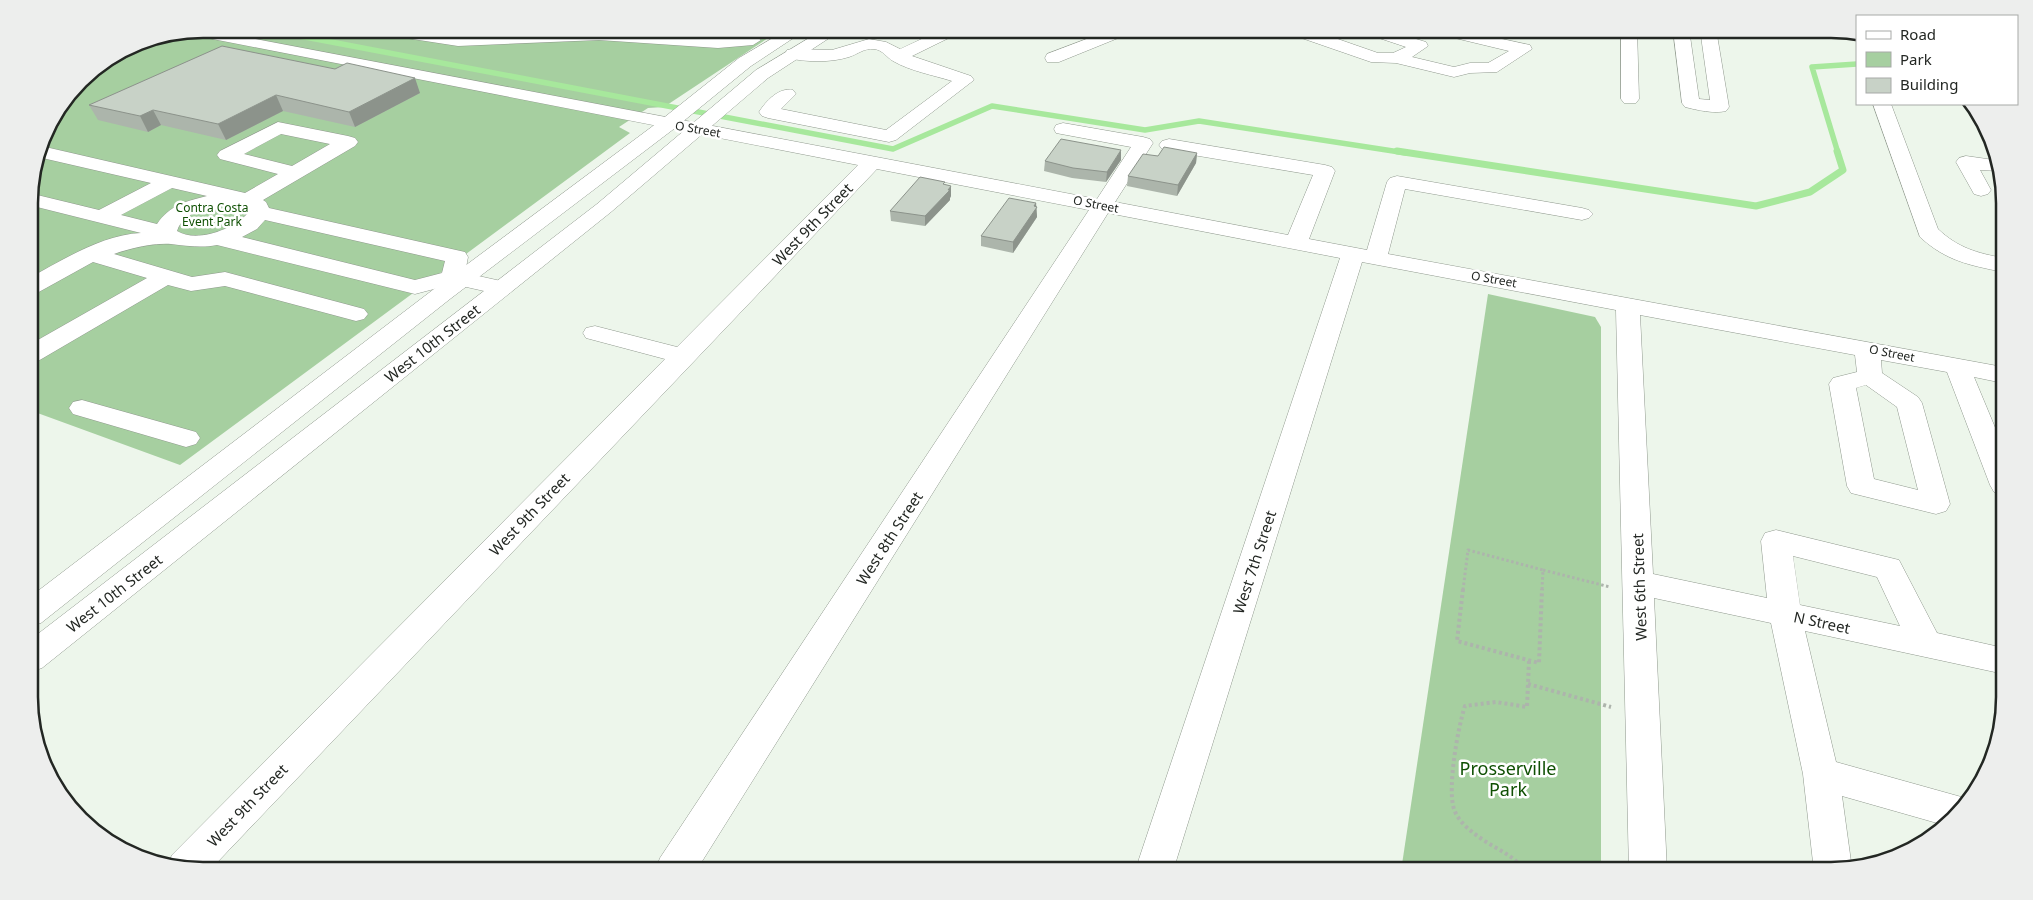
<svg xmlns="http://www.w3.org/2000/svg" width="2033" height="900" font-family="'Noto Sans',sans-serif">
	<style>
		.green { fill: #a6cfa0 }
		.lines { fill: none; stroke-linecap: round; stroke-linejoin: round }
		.stream-far1 { stroke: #a7e89c; stroke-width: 5.5 }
		.stream { stroke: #a7e89c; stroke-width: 7 }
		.minor-casing { stroke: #90998e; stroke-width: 1 }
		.major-casing { stroke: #90998e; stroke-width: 1 }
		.path-far1 { stroke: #adb4ac; stroke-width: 3; stroke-dasharray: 2.5 2.5; stroke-linecap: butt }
		.path { stroke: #adb4ac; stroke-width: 4; stroke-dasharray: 3 3; stroke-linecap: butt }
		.minor { fill: #fff; fill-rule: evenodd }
		.major { fill: #fff; fill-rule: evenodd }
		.wall { fill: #acb5ab }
		.shaded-wall { fill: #8c938b }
		.building { fill: #c8d2c7; stroke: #8c938b }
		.labels { text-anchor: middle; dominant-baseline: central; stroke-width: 5; stroke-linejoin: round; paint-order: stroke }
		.far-street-label { font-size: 12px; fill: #232723; stroke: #fff }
		.far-park-label { font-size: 12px; fill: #0f5003; stroke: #fff }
		.street-label { font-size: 15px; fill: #232723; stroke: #fff }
		.near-park-label { font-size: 18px; fill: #0f5003; stroke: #fff }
		.rim { fill: none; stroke: #232723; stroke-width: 2.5 }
	</style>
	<rect width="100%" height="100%" fill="#edf6eb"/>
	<g class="green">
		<path d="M203 29H702L768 38 664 107 648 108 619 127 630 133 180 465 32 411 30 413 29 191 47 125 88 72 136 42Z"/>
		<path d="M1488 294 1595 317 1601 327V871H1401Z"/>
	</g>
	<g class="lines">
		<g class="stream-far1">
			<path d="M263 29 893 149 992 106 1145 130 1199 121 1406 153"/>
			<path d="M1838 153 1812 67 1857 64"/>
		</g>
		<path class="stream" d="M1397 151 1756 206 1810 192 1843 170 1837 151"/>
		<g class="minor-casing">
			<g id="minor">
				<path d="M203 29 1097 199 1131 147 1056 133 1054 129 1056 125 1063 123 1143 137 1150 139 1153 143 1115 202 1288 235 1313 175 1169 151 1162 149 1159 145 1162 141 1169 139 1325 165 1332 167 1335 171 1309 239 1367 250 1387 182 1390 178 1397 176 1582 208 1589 210 1593 214 1589 218 1582 220 1405 189 1388 254 2003 367V383L1974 377 2004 449V495L1994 492 1990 485 1947 372 1881 360 1882 373 1918 397 1922 403 1950 504 1946 511 1936 514 1851 493 1847 486 1829 384 1833 378 1857 372 1855 355 1640 315 1653 574 1767 598 1761 541 1765 533 1776 530 1899 560 1937 633 2004 648V674L1805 631 1836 762 1965 798 1944 825 1842 796 1852 869 1814 871 1803 774 1771 623 1654 598 1667 871H1629L1616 310 1362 262 1173 871H1135L1340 258 1108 213 696 871H655L660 858 1089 210 877 169 209 871 168 864 172 855 665 359 586 338 583 333 586 328 595 326 677 347 858 165 182 33ZM1866 385 1897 407 1918 490 1874 479 1856 388ZM1793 556 1877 577 1900 626 1800 605Z"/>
				<path d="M372 29H410L458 36 599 30 718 38 753 35 761 40 753 45 718 48 599 40 458 46 380 34Z"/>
				<path d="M943 29H963L961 32 912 56 971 76 974 80 896 140 889 142 768 118 762 116 759 112C766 101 779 87 793 90L796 94 781 109 886 130 952 81C933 75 910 71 893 61 886 57 883 50 874 49 864 48 858 54 849 57 830 63 806 62 787 58L785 54 787 50 793 49 832 50 869 39 886 42 900 49Z"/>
				<path d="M1113 29H1135L1133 32 1059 62H1047L1045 58 1047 54Z"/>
				<path d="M1289 29H1309L1378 53H1393L1406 47 1361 32 1359 29H1383L1426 42 1428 46 1412 57 1454 67 1470 63H1488L1509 51 1430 32 1428 29H1456L1530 45 1532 49 1497 72 1470 73 1454 77 1396 63 1371 62 1290 34 1288 31Z"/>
				<path d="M1621 29H1637L1639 99 1636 103H1624L1621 99Z"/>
				<path d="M1673 29H1689L1699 99 1710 100 1700 29H1716L1729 107 1726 111C1714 114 1697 110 1685 107L1682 103Z"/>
				<path d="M1873 104H1891L1938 229C1958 248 1977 253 2003 258V272C1969 265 1946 261 1920 237Z"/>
				<path d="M278 122 348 136 355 138 358 142 355 146 263 200 266 202 269 208 465 252 468 257 465 273 510 283 514 288 510 293 502 295 453 284 415 294 217 245C201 248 188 246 171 244 152 243 132 248 114 254L192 277 225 272 364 309 368 314 364 319 356 321 225 286 191 291 168 285 38 361 30 363 29 345 147 278 93 262 37 293 29 295V278C63 260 101 235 141 233L29 205V193L99 210 151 183 38 157 41 146 245 193 278 174 220 159 217 155 220 151ZM281 134 330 144 292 166 244 154ZM172 188 207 196C186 201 169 206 157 224L121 215ZM240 205 248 209 247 214C232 230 196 243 177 231 184 208 220 205 240 205ZM265 220 445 261 442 273 415 280 242 237 257 229Z"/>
				<path d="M1966 156 1994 160 1999 171 1980 170 1991 190 1988 194 1981 196 1974 194 1956 162 1959 158Z"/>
				<path d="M82 400 196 432 200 438 196 444 186 447 73 414 69 408 73 402Z"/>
			</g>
		</g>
		<g class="major-casing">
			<g id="major">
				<path d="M788 29H807L751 66 675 128 450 299 41 623 30 626V597L434 289 661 120 739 58Z"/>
				<path d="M824 29H843L768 78 611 212 42 668 30 672V640L597 204 756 70Z"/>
			</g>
		</g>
		<g class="path-far1">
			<path d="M1543 570 1610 587"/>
			<path d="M1463 590 1468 550 1543 570 1542 590"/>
		</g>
		<g class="path">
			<path d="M1463 589 1457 641 1539 663 1542 589"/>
			<path d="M1528 684 1611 707"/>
			<path d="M1525 871C1513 854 1495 849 1479 837 1469 830 1458 821 1454 809 1447 788 1458 727 1465 706L1496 702 1527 707 1529 661"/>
		</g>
		<use href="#minor" class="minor"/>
		<use href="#major" class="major"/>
	</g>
	<g class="wall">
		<path d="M222 46 420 93 355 127 283 111 226 140 161 125 148 132 98 120 89 105Z"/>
		<path d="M1197 153 1196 163 1177 196 1127 186 1128 176 1158 156Z"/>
		<path d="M1121 160 1106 182 1072 178 1044 171 1045 161Z"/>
		<path d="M945 185 951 196 950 198V200L925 226 891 221 890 211Z"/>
		<path d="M1036 203 1037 217 1013 253 981 246V236Z"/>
	</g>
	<g class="shaded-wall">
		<path d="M415 78 420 93 355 127 349 112Z"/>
		<path d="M276 95 283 111 226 140 218 124Z"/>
		<path d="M153 110 161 125 148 132 140 116Z"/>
		<path d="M1121 150V160L1106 182 1107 172Z"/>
		<path d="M1197 153 1196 163 1177 196 1178 185Z"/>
		<path d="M951 186V196L950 198V200L925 226V216Z"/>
		<path d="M1036 203 1037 217 1013 253V242Z"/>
	</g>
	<g class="building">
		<path d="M222 46 335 69 347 63 415 78 349 112 276 95 218 124 153 110 140 116 89 105Z"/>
		<path d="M1061 139 1121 150 1107 172 1073 168 1045 161Z"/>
		<path d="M1164 147 1197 153 1178 185 1128 176 1143 154 1158 156Z"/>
		<path d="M920 177 945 182 943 184 951 186 948 190H950L925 216 890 211Z"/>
		<path d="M1009 198 1036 203 1034 206 1037 207 1013 242 981 236Z"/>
	</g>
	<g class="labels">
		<g class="far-street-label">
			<text transform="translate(698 129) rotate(10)">O Street</text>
			<text transform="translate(1096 204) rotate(11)">O Street</text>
			<text transform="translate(1494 279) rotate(10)">O Street</text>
			<text transform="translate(1892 353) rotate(11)">O Street</text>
		</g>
		<g class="far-park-label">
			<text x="212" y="207">Contra Costa<tspan x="212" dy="14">Event Park</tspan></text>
		</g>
		<g class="street-label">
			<text transform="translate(812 224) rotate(-46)">West 9th Street</text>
			<text transform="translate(432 343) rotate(-38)">West 10th Street</text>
			<text transform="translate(529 514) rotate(-46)">West 9th Street</text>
			<text transform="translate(889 538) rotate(-57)">West 8th Street</text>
			<text transform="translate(1254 562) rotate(-72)">West 7th Street</text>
			<text transform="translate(1639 587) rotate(-92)">West 6th Street</text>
			<text transform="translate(114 593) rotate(-38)">West 10th Street</text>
			<text transform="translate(1822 622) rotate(12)">N Street</text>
			<text transform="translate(247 805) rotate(-46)">West 9th Street</text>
		</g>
		<g class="near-park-label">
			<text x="1508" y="768">Prosserville<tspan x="1508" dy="21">Park</tspan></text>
		</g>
	</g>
	<path d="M0 0H2033V900H0ZM203 38H1831A165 165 0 0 1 1996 203V697A165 165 0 0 1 1831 862H203A165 165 0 0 1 38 697V203A165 165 0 0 1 203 38Z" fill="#edeeed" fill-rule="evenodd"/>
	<path class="rim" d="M203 38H1831A165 165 0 0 1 1996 203V697A165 165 0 0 1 1831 862H203A165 165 0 0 1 38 697V203A165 165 0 0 1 203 38Z"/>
	<rect x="1856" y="15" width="162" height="90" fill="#ffffff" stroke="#a7a9a7"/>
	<rect x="1866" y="31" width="25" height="8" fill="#ffffff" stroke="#a7a9a7"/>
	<text x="1900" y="40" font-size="15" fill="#232723">Road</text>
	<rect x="1866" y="52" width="25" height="15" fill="#a6cfa0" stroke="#a7a9a7"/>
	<text x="1900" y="65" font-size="15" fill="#232723">Park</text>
	<rect x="1866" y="78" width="25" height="15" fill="#c8d2c7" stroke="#a7a9a7"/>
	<text x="1900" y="90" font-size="15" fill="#232723">Building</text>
</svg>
